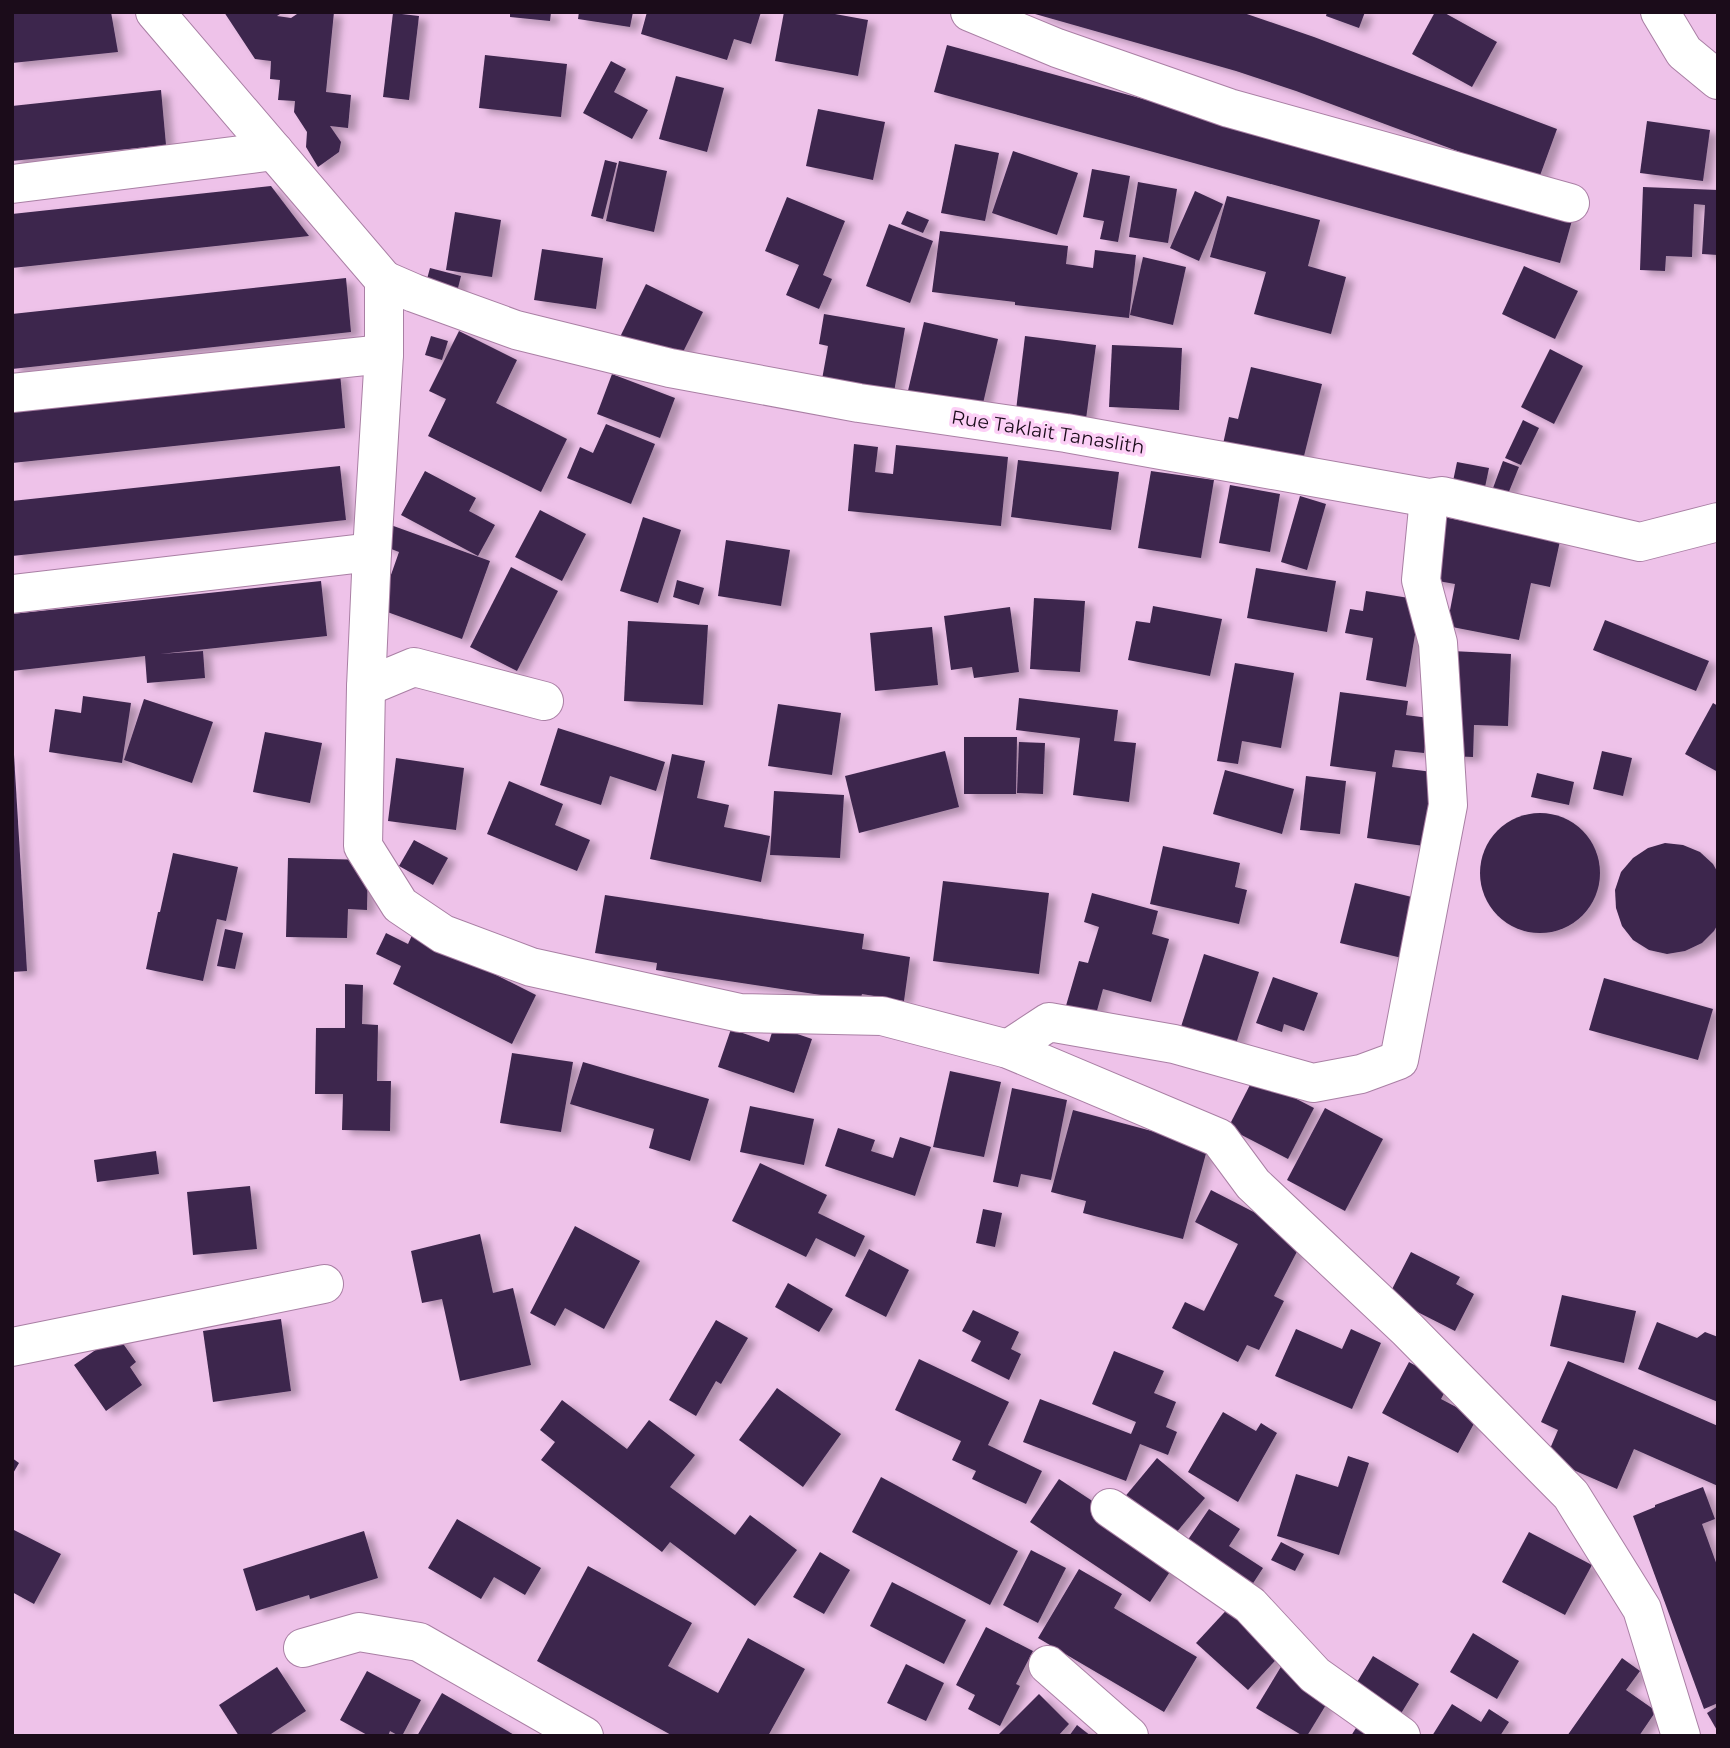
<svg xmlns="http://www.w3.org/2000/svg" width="1730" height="1748" font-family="Montserrat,sans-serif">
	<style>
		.building { fill: #3d264d; filter: url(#shadow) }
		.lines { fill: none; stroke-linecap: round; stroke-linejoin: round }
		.minor-casing { stroke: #a97fa4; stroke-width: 40 }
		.minor { stroke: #fff; stroke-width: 38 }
		.labels { text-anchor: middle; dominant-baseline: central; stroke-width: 7; stroke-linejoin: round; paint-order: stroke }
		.street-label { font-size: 19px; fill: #1b0c1a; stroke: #fccff6 }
	</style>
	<defs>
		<filter id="shadow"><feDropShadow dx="8" dy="4.5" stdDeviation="3.5" flood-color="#0004"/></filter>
	</defs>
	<rect width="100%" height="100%" fill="#eec2e9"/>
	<g class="building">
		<path d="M12 12H111L118 52 12 63Z"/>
		<path d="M224 12H283L277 16 291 18 300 12H334L326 92 351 95 348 128 330 126 341 142 339 152 318 167 306 147 307 132 294 112 295 101 278 100 280 80 270 79 271 61 255 59Z"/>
		<path d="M510 12H551L550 21 510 17Z"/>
		<path d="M579 12H633L630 27 578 19Z"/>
		<path d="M647 12H761L751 44 734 39 727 60 641 34Z"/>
		<path d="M784 12H824L868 20 858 76 775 61Z"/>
		<path d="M1028 12H1241L1314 37 1557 129 1538 181 1296 91 1236 71Z"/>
		<path d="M1327 12H1365L1359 28 1326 16Z"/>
		<path d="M1435 12H1443L1497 42 1472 87 1412 54Z"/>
		<path d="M393 13 419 16 409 100 383 97Z"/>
		<path d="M947 45 1573 217 1560 263 934 92Z"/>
		<path d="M485 55 567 64 561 117 479 108Z"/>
		<path d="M611 61 626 69 614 92 648 110 632 139 583 113Z"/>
		<path d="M676 76 724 88 707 152 659 139Z"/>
		<path d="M161 90 166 145 12 161V106Z"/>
		<path d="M818 109 885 122 873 180 806 166Z"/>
		<path d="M1647 121 1710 130 1703 181 1640 173Z"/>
		<path d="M955 144 999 153 985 221 941 213Z"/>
		<path d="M1013 151 1078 173 1057 235 992 213Z"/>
		<path d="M605 160 617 163 603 219 591 216Z"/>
		<path d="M619 161 667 171 654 232 606 221Z"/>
		<path d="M1092 169 1130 176 1118 242 1100 239 1104 221 1083 217Z"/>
		<path d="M1138 182 1177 189 1168 243 1129 237Z"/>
		<path d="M271 186 309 236 12 268V214Z"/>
		<path d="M1643 187 1718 190V255L1702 254 1705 205 1694 204 1692 257 1666 256 1665 271 1640 270Z"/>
		<path d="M1195 191 1223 204 1199 261 1170 248Z"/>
		<path d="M1227 196 1320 220 1308 266 1346 277 1331 334 1254 314 1266 272 1210 257Z"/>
		<path d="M787 197 845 221 823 275 832 279 819 309 786 295 799 265 765 251Z"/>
		<path d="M907 211 929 220 923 233 901 224Z"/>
		<path d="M455 212 501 220 492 277 446 270Z"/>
		<path d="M889 224 933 241 910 303 866 286Z"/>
		<path d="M940 231 1068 246 1066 264 1093 268 1095 250 1136 255 1129 318 1015 305V302L932 292Z"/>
		<path d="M542 249 603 258 596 309 534 300Z"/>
		<path d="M1143 257 1186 267 1173 325 1130 315Z"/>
		<path d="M1524 266 1578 291 1555 339 1502 314Z"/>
		<path d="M430 268 461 276 455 300 424 290Z"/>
		<path d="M346 278 351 332 12 369V314Z"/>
		<path d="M646 284 703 312 676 366 620 337Z"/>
		<path d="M824 314 905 328 893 398 821 385 828 346 819 344Z"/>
		<path d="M924 322 998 339 981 412 907 395Z"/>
		<path d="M459 331 517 360 496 403 567 439 541 492 428 436 446 399 429 391Z"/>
		<path d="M431 336 448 341 442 360 425 355Z"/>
		<path d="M1025 336 1096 345 1086 419 1016 410Z"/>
		<path d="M1112 345 1182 348 1179 410 1109 407Z"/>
		<path d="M1550 349 1583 366 1554 424 1521 407Z"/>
		<path d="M1251 367 1322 384 1302 464 1223 444 1229 417 1238 419Z"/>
		<path d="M340 373 345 428 12 463V408Z"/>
		<path d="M612 374 675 398 660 438 597 414Z"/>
		<path d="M1523 420 1539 428 1521 465 1505 458Z"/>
		<path d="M606 424 655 444 631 504 567 478 580 447 593 453Z"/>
		<path d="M854 444 878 447 875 472 893 474 896 445 1008 457 1001 526 848 511Z"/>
		<path d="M1018 460 1119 472 1111 530 1011 517Z"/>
		<path d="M1503 461 1519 467 1508 494 1493 488Z"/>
		<path d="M1457 462 1489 468 1484 492 1452 486Z"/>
		<path d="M340 466 346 520 12 556V501Z"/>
		<path d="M425 471 476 498 469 511 495 525 478 556 401 515Z"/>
		<path d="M1151 471 1214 480 1201 558 1138 548Z"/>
		<path d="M1230 485 1280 494 1270 552 1219 543Z"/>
		<path d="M1300 496 1326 504 1307 570 1281 562Z"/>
		<path d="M540 510 586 534 562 581 515 557Z"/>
		<path d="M1439 516 1560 541 1550 587 1531 583 1519 640 1447 626 1455 584 1427 579Z"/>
		<path d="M643 517 681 530 658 603 620 591Z"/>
		<path d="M388 524 490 561 462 639 379 609 399 552 381 545Z"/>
		<path d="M726 540 790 550 781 606 718 596Z"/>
		<path d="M511 567 558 591 517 671 470 647Z"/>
		<path d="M1256 568 1336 581 1327 632 1247 618Z"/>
		<path d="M677 580 704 588 699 605 673 597Z"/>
		<path d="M321 581 327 636 160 654 203 651 205 678 147 683 145 656 12 671V614Z"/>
		<path d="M1366 591 1421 600 1406 687 1366 680 1373 638 1345 633 1350 609 1363 611Z"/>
		<path d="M1034 598 1085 601 1080 672 1030 669Z"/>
		<path d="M1153 606 1222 619 1210 676 1128 660 1136 621 1150 623Z"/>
		<path d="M1010 607 1019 672 974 678 972 667 951 670 944 616Z"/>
		<path d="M1605 620 1709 661 1696 691 1593 650Z"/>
		<path d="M628 621 708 625 703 705 624 701Z"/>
		<path d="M932 627 938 685 875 691 870 633Z"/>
		<path d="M1452 651 1511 654 1508 726 1474 725 1473 757 1448 756Z"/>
		<path d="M1235 663 1294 673 1281 748 1242 741 1238 764 1217 761Z"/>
		<path d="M1340 692 1408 701 1406 715 1429 718 1424 753 1395 750 1392 767 1441 773 1431 847 1367 838 1376 772 1330 766Z"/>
		<path d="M83 696 131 703 122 763 49 752 55 709 81 713Z"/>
		<path d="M1019 698 1118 710 1114 741 1136 743 1129 802 1073 795 1080 738 1016 730Z"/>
		<path d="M144 699 213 722 192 783 124 760Z"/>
		<path d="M1713 703 1718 706V772L1685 754Z"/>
		<path d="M778 704 841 713 832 775 768 766Z"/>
		<path d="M558 728 665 762 656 791 610 776 601 805 540 785Z"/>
		<path d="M265 732 322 743 310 803 253 792Z"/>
		<path d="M964 737H1017L1016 794H964Z"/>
		<path d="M1019 742 1045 743 1043 794 1017 793Z"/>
		<path d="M945 751 959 807 859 833 845 776Z"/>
		<path d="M1602 751 1632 758 1623 796 1593 789Z"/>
		<path d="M672 754 705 761 697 798 729 805 724 827 770 836 761 882 650 859Z"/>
		<path d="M12 755H14L27 971 12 972Z"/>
		<path d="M396 758 464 768 456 830 388 821Z"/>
		<path d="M1225 770 1294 789 1282 834 1213 814Z"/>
		<path d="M1537 773 1574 782 1569 805 1531 797Z"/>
		<path d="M1306 776 1346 781 1340 834 1300 830Z"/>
		<path d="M509 781 563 804 555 825 590 840 577 871 487 834Z"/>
		<path d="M774 791 844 795 840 858 770 855Z"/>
		<circle cx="1540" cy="873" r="60"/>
		<path d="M414 840 448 858 433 885 399 866Z"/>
		<path d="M1665 843 1683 845 1700 852 1713 864 1718 873V924L1714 931 1702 943 1685 951 1667 954 1649 950 1633 940 1622 926 1616 908 1615 890 1621 872 1633 858 1648 848Z"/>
		<path d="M1163 846 1240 863 1235 887 1247 890 1239 924 1150 904Z"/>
		<path d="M173 853 238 867 226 921 217 919 203 981 146 969 158 912H160Z"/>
		<path d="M288 858 368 860 367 910 348 909 347 938 286 937Z"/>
		<path d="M943 881 1049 893 1039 974 933 961Z"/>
		<path d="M1355 883 1420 899 1406 959 1340 943Z"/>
		<path d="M1092 893 1158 911 1152 934 1169 939 1151 1002 1103 989 1093 1025 1063 1016 1079 961 1088 963 1099 927 1084 922Z"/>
		<path d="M605 895 864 934 862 949 910 957 904 1001 862 994 860 1001 656 970 657 963 595 953Z"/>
		<path d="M225 929 243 933 235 969 217 966Z"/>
		<path d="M386 933 408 944 413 933 536 995 512 1044 393 984 401 966 376 954Z"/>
		<path d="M1204 954 1259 972 1235 1047 1180 1030Z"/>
		<path d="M1273 977 1318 993 1304 1031 1284 1024 1282 1032 1256 1023Z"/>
		<path d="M1604 978 1713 1009 1698 1060 1589 1030Z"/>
		<path d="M345 984 363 985 362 1024 378 1025 377 1081H391L390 1131 342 1130 343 1094H315L316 1028H345Z"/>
		<path d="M774 1026 812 1039 794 1093 718 1067 731 1029 769 1042Z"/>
		<path d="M512 1053 573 1062 561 1132 500 1123Z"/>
		<path d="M583 1062 709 1099 690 1161 649 1148 654 1129 570 1104Z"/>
		<path d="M950 1071 1001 1082 984 1157 933 1147Z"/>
		<path d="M1254 1077 1314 1108 1288 1159 1228 1128Z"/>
		<path d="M1012 1088 1067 1100 1051 1180 1021 1174 1018 1187 993 1182Z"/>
		<path d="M750 1106 814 1119 804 1165 740 1152Z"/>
		<path d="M1325 1108 1383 1139 1345 1211 1287 1180Z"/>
		<path d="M1073 1110 1208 1146 1183 1239 1083 1213 1086 1201 1051 1192Z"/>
		<path d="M838 1128 875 1140 871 1151 893 1158 900 1137 931 1147 915 1196 825 1166Z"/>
		<path d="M156 1151 159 1174 97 1182 94 1160Z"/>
		<path d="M760 1163 827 1195 818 1213 865 1236 855 1257 816 1238 806 1257 732 1221Z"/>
		<path d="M250 1186 257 1249 193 1255 187 1192Z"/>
		<path d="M1211 1190 1304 1238 1274 1296 1284 1301 1259 1350 1247 1345 1238 1362 1172 1328 1185 1302 1204 1311 1238 1244 1195 1222Z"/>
		<path d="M983 1209 1002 1213 995 1247 976 1243Z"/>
		<path d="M575 1226 640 1261 604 1329 565 1308 555 1326 530 1313Z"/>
		<path d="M480 1234 493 1293 513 1288 531 1365 460 1381 442 1299 422 1303 411 1251Z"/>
		<path d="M869 1249 909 1270 886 1317 845 1296Z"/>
		<path d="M1411 1252 1460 1277 1456 1284 1474 1294 1455 1331 1388 1297Z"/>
		<path d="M788 1283 833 1309 819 1332 775 1307Z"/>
		<path d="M1562 1295 1636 1311 1624 1363 1550 1346Z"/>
		<path d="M973 1310 1019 1332 1011 1349 1021 1354 1009 1380 971 1361 981 1341 962 1331Z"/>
		<path d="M281 1319 291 1391 213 1402 203 1331Z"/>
		<path d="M716 1320 748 1338 721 1384 716 1381 696 1416 669 1400Z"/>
		<path d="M1657 1322 1697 1338 1705 1332 1718 1337V1402L1638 1369Z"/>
		<path d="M1296 1329 1342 1349 1351 1329 1381 1343 1352 1409 1275 1376Z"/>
		<path d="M117 1335 136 1362 130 1367 142 1385 106 1411 74 1365Z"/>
		<path d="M1114 1351 1164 1371 1154 1393 1176 1402 1166 1427 1177 1432 1168 1455 1140 1444 1126 1481 1023 1442 1040 1399 1131 1434 1136 1422 1092 1404Z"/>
		<path d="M919 1359 1009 1402 988 1445 1042 1471 1026 1504 972 1479 976 1471 952 1460 961 1441 895 1410Z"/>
		<path d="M1568 1361 1718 1426V1486L1634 1449 1617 1489 1546 1458 1558 1430 1541 1422Z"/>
		<path d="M1409 1362 1449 1384 1441 1399 1477 1418 1458 1453 1382 1413Z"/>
		<path d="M777 1388 841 1434 803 1487 739 1440Z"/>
		<path d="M562 1400 627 1449 649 1420 695 1455 670 1487 735 1535 750 1515 797 1550 755 1606 670 1542 662 1552 541 1460 555 1442 540 1430Z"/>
		<path d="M1223 1412 1256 1431 1261 1423 1277 1433 1238 1502 1188 1472Z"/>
		<path d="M1348 1456 1369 1463 1339 1555 1277 1536 1296 1474 1338 1487Z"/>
		<path d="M12 1458 19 1463 12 1475Z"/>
		<path d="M1157 1458 1205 1498 1171 1539 1123 1499Z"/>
		<path d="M881 1477 1018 1551 990 1605 852 1532Z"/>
		<path d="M1059 1479 1179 1558 1150 1602 1030 1522Z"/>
		<path d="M1703 1487 1715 1519 1702 1524 1718 1568V1703L1704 1709 1633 1516 1655 1507V1505Z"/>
		<path d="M1209 1509 1240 1529 1229 1546 1263 1568 1246 1594 1185 1544Z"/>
		<path d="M457 1519 541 1568 525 1595 494 1577 481 1599 428 1568Z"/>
		<path d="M12 1529 61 1554 34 1604 12 1592Z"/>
		<path d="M364 1531 378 1578 310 1599 309 1595 256 1611 243 1569Z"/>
		<path d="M1529 1532 1592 1565 1565 1615 1502 1582Z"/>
		<path d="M1281 1542 1304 1554 1295 1571 1271 1560Z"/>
		<path d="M1031 1550 1066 1568 1038 1623 1003 1605Z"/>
		<path d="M820 1552 850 1570 824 1614 793 1597Z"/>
		<path d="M588 1566 692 1623 668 1666 718 1693 748 1638 805 1669 768 1736H673L537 1661Z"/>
		<path d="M1079 1569 1122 1594 1114 1608 1197 1657 1164 1712 1038 1638Z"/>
		<path d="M892 1582 966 1620 944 1664 870 1626Z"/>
		<path d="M1233 1603 1285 1650 1248 1690 1196 1643Z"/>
		<path d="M986 1627 1033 1651 1016 1684 1020 1686 1000 1726 968 1709 975 1695 956 1685Z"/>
		<path d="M1473 1633 1519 1661 1497 1699 1450 1672Z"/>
		<path d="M1373 1656 1419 1684 1397 1720 1351 1692Z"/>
		<path d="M1622 1658 1640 1671 1626 1690 1656 1711 1639 1736H1567Z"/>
		<path d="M906 1664 944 1683 926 1721 887 1703Z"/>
		<path d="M1282 1665 1332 1695 1307 1736H1303L1256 1708Z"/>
		<path d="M277 1667 306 1711 268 1736H239L219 1705Z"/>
		<path d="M367 1671 421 1700 402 1736H399L390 1731 388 1736H369L340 1720Z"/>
		<path d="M442 1693 516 1736H417Z"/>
		<path d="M1039 1694 1069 1724 1058 1736H997Z"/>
		<path d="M1452 1704 1481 1722 1489 1709 1509 1722 1500 1736H1432Z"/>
		<path d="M1718 1706V1732L1707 1713Z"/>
		<path d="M1359 1723 1381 1736H1351Z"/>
		<path d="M1077 1725 1091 1736H1069Z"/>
	</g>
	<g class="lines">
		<g class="minor-casing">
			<g id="minor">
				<path d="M155 12 384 280V354L372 552 366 687 363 846 400 905 443 934 531 967 740 1013 882 1016 1008 1049 1219 1138 1253 1184 1407 1329 1571 1495 1642 1609 1681 1736"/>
				<path d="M970 12 1057 48 1229 108 1570 203"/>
				<path d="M1660 12 1684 52 1718 80"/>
				<path d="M12 184 274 151"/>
				<path d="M384 280 414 293 516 330 670 368 859 403 1066 433 1429 498 1442 496 1640 542 1718 522"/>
				<path d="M12 393 384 354"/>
				<path d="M12 594 372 552"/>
				<path d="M366 687 414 667 544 701"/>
				<path d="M1008 1049 1049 1022 1174 1044 1313 1083 1361 1074 1399 1060 1448 805 1438 643 1421 580 1429 498"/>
				<path d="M12 1347 324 1284"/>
				<path d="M1110 1508 1250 1605 1315 1675 1401 1736"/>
				<path d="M303 1648 359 1632 419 1642 584 1736"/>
				<path d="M1048 1665 1129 1736"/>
			</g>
		</g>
		<use href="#minor" class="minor"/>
	</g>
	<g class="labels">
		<g class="street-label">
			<text transform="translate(1048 432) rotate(9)">Rue Taklait Tanaslith</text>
		</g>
	</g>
	<rect width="1730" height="1748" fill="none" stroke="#1b0c1a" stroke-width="28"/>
</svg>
